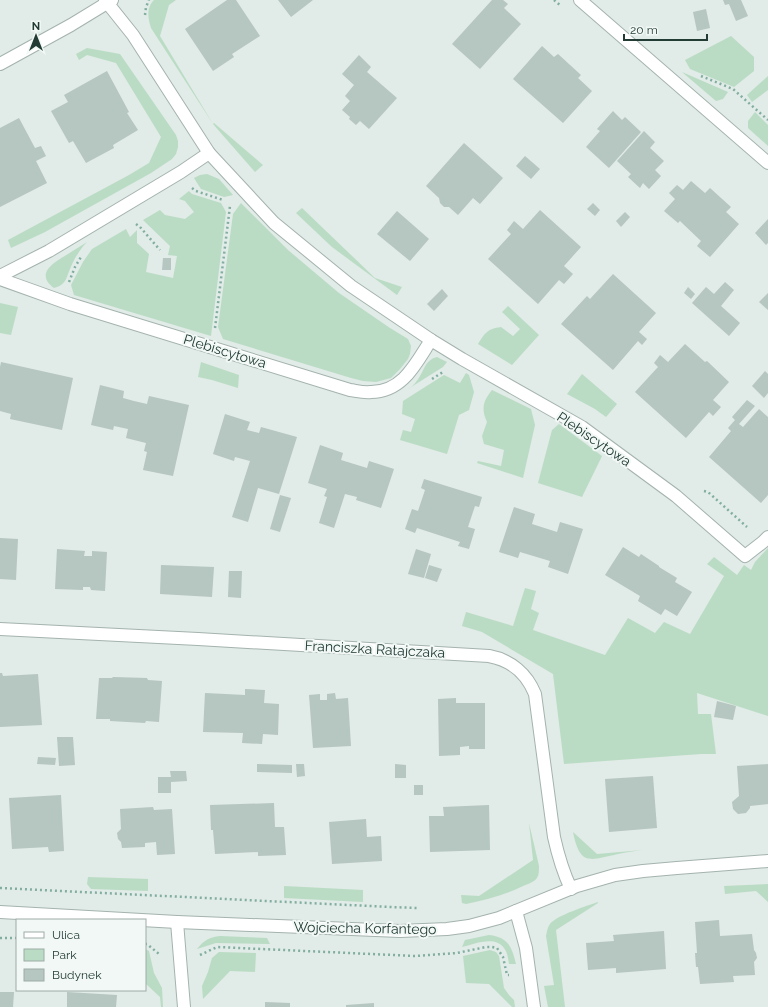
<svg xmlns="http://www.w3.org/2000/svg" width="768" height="1007" font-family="Raleway,sans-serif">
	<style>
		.green { fill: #badcc4 }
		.building { fill: #b6c6c0 }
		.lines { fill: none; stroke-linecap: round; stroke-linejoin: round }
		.minor-casing { stroke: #a4b3ae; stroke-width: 14 }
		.path { stroke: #82aea1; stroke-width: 2.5; stroke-dasharray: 2 3; stroke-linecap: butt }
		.minor { stroke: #fff; stroke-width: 12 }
		.labels { text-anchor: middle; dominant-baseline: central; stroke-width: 4; stroke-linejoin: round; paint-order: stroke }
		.street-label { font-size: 14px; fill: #223b35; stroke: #f1f8f5 }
	</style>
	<rect width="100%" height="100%" fill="#e1ebe7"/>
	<g class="green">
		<path d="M154 0H176L169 5 160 36 213 124 214 123 263 165 255 172 213 124 151 28C148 18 146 8 154 0Z"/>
		<path d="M731 36 754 57V71L734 87 690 69 685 60Z"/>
		<path d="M87 48 120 54 176 135 178 141V147L176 154 172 159 151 173 45 232 11 248 8 240 129 175 149 163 161 137 116 63 87 55 79 60 76 54Z"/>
		<path d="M682 72 728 92 723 99 716 101Z"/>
		<path d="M768 76V90L752 102 747 95Z"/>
		<path d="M755 112 768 125V146L748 128V121Z"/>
		<path d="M207 174 219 179 233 195 224 197 201 189 194 178 200 175Z"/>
		<path d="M189 191 192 194 221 203 226 212 211 336 74 295 71 285 83 262 92 249 126 229 130 237 137 230V243L149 254 146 272 173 278 177 256 168 255 170 246 143 220 160 210 165 215 185 219 194 212 185 201 179 199Z"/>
		<path d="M241 203 288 250 339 293 390 328 408 339 411 346 410 354 408 359 400 369 391 378 376 382 363 381 351 378 223 339 218 327 233 214Z"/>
		<path d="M302 208 375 278 402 287 397 295 332 247 296 213Z"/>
		<path d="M87 242C80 249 74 259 70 269 68 273 67 278 65 281 62 285 58 287 54 288 34 273 55 262 68 254 74 250 81 246 87 242Z"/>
		<path d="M0 303 18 307 11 335 0 333Z"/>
		<path d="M508 306 539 335 512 365 478 344C485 333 487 329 501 327L513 336 520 329 502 312Z"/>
		<path d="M437 357 447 362 443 367 408 389C411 387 414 385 416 382 424 373 424 360 437 357Z"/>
		<path d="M201 362 239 375 238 388 212 380 198 377Z"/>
		<path d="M466 373 469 375 474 392 469 410 459 415 447 454 400 440 403 430 411 432 415 419 402 414 403 401 444 375 460 383Z"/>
		<path d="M582 374 617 404 606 417 595 409 567 394Z"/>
		<path d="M492 390 531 409 535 425 523 478 477 463 478 461 501 466 504 450 484 444 482 436 487 422C481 409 483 401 492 390Z"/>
		<path d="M559 424 602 456 582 497 538 483 552 430Z"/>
		<path d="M768 548V716L697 693 698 714H711L716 754H701L564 764 553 674 482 632 462 626 466 612 513 626 525 588 536 591 531 609 539 613 533 630 605 655 628 618 655 633 664 622 690 634 724 576 707 564 714 557 737 575 744 565 751 570 755 562Z"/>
		<path d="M529 823 539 866C539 870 539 875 537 878 534 882 528 884 523 886 505 895 486 900 466 904L462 903 461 895 479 896 533 860Z"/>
		<path d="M573 832 597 854 643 850C635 851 626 852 618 854 590 860 580 867 573 832Z"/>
		<path d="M88 877 148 879V891L91 889 87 884Z"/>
		<path d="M768 884V902L756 891 725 894 724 886Z"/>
		<path d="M284 886 363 890V902L284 898Z"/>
		<path d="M598 902V903L556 930 565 1007H548L544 986 554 985 546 936C547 932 547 928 550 924 557 915 587 906 598 902Z"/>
		<path d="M489 935C508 937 512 947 516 964H509C508 959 508 953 504 948 495 935 474 944 462 947L465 940Z"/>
		<path d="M220 936 267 938 270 944 216 943 197 949C204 940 210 937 220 936Z"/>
		<path d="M145 949 149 951 154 973 162 988 163 1007H161L160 997 145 983Z"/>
		<path d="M490 950 496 952 499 956 504 988 509 995 514 1000 515 1007H512L489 984 466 983 463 956Z"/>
		<path d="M219 952 256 953 255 972 230 971 203 999 202 986 208 972 212 958Z"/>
	</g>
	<g class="building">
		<path d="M227 0H236L260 36 232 54 234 57 213 71 185 29Z"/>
		<path d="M278 0H313L291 17Z"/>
		<path d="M492 0H503L508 4 504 8 521 24 480 69 452 44Z"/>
		<path d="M723 0H741L748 16 736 21 729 4 725 5Z"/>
		<path d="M706 9 710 28 697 31 693 12Z"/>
		<path d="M542 46 554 57 558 54 581 75 578 78 592 91 563 123 513 79Z"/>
		<path d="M359 55 371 67 367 72 397 98 369 129 360 121 356 125 349 119 350 117 342 110 350 101 345 96 354 85 342 74Z"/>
		<path d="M107 71 129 112 127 113 138 130 113 145 114 148 86 163 73 141 69 143 51 111 68 102 64 95Z"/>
		<path d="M613 111 622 120 625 117 641 132 609 168 586 147 600 131 597 129Z"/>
		<path d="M19 118 35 148 41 146 46 156 36 161 47 183 0 207V128Z"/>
		<path d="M644 131 655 142 650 148 664 161 655 170 661 176 649 189 643 183 640 188 628 177 631 174 617 161Z"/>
		<path d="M464 143 503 178 480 204 473 198 458 215 449 207H444L440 203 439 198 426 186Z"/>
		<path d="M525 156 540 169 531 179 516 166Z"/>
		<path d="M691 181 705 193 710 188 731 207 726 212 739 224 710 257 697 246 701 241 680 221 678 223 664 211 675 199 669 193 677 185 683 190Z"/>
		<path d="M593 203 600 210 595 216 587 209Z"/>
		<path d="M540 210 581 247 564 266 573 274 564 284 559 280 538 304 488 259 511 234 507 230 514 221 523 229Z"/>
		<path d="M397 211 429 239 410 261 377 234Z"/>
		<path d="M625 212 630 217 621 227 616 221Z"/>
		<path d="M768 219V243L766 245 755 233Z"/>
		<path d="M163 258H171V270H162Z"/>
		<path d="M613 274 656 313 639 332 647 339 642 345 638 341 613 370 561 324 587 296 590 299Z"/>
		<path d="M725 282 734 290 721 306 740 323 729 336 692 303 706 287 714 294Z"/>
		<path d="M688 287 695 294 691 299 684 293Z"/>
		<path d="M442 289 448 296 434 311 427 304Z"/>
		<path d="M768 293V310L759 302Z"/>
		<path d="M685 344 705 362 707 361 729 382 713 400 721 407 713 416 709 412 686 438 635 392 658 367 654 363 660 355 668 362Z"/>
		<path d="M1 362 73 378 62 430 10 419 11 414 0 411V367Z"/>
		<path d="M765 371 768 374V393L764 398 752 386Z"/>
		<path d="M100 385 124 391 123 398 134 401 147 404 149 396 189 405 173 476 143 470 147 452 144 451 146 443 126 438 128 429 114 426 113 430 91 425Z"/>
		<path d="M747 400 755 406 739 424 743 427 759 409 768 417V495L761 503 709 457 731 431 728 428 735 420 732 417Z"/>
		<path d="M225 414 250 422 247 430 259 433 261 427 297 437 279 494 258 488 248 522 232 517 250 461 235 457 234 461 213 454Z"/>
		<path d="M320 445 343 453 341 460 367 468 369 461 394 469 381 508 356 500 357 497 345 494 334 528 319 523 327 497 324 496 327 489 308 483Z"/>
		<path d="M424 479 482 497 479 507 475 506 468 527 475 529 469 549 458 546 460 542 417 528 415 533 405 529 412 509 418 511 425 490 421 488Z"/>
		<path d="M280 495 291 498 280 532 270 529Z"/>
		<path d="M514 507 535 514 532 524 557 532 560 522 583 529 568 574 548 567 550 561 520 552 518 558 499 552Z"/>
		<path d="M0 538 18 539 16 580 0 579Z"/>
		<path d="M623 547 639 557 641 554 659 566V567L677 578 675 582 692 592 677 616 665 609 661 615 638 601 640 596 605 575Z"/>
		<path d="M57 549 85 551 84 556H92V551L107 552 105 591 91 590 90 587H83V590L55 589Z"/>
		<path d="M416 549 431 554 424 578 408 574Z"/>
		<path d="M161 565 214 567 212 597 160 594Z"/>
		<path d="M429 565 442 569 437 582 425 578Z"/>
		<path d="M229 571H242L241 598 228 597Z"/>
		<path d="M0 673H2L3 676 38 674 42 725 0 727Z"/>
		<path d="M113 677 147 678 148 680 162 681 159 722 146 721 145 723 110 721V719H96L99 678H112Z"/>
		<path d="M245 689 265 690 264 703 279 704 278 735 263 734 262 744 242 743 243 733 203 732 205 693 245 695Z"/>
		<path d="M335 693 336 699 348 698 351 746 313 748 309 695 320 694V700H327V694Z"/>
		<path d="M456 698V703H485V749H469V746L460 747V755L439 756 438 699Z"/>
		<path d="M717 701 736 706 733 720 714 717Z"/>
		<path d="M57 737H73L75 765 59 766Z"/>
		<path d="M38 757 56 758 55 765 37 764Z"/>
		<path d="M257 764 292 765V773L257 772Z"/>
		<path d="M296 764H304L305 776 297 777Z"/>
		<path d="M395 764 406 765V778H395Z"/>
		<path d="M768 764V804L750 806V808L746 813 738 814 733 809 732 802 739 796 737 766Z"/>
		<path d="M170 771H186L187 781 171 782V793H158V777H171Z"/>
		<path d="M653 776 657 828 609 832 605 779Z"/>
		<rect x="414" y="785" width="9" height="10"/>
		<path d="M61 795 64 851 49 852 48 847 12 849 9 798Z"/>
		<path d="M274 803 275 827H284L286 855 258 856V852L215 854 213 830H211L210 805Z"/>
		<path d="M489 805 490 850 430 852 429 816H444L443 807Z"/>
		<path d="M153 807 154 810 172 809 175 854 157 855 156 842 145 843V847L122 848 121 842 118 839 117 833 121 829 120 809Z"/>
		<path d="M366 819 367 837 381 836 382 861 332 864 329 822Z"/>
		<path d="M719 920 720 936 752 934 754 950 756 953 757 958 754 962 755 975 733 976 734 982 700 984 698 967H696L695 953H697L695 922Z"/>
		<path d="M664 931 666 969 616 973V968L588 970 586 943 614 941 613 935Z"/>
		<path d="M0 992H14L13 1007H0Z"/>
		<path d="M67 992 117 995 116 1007H67Z"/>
		<path d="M265 1002 290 1003V1007H265Z"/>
		<path d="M374 1003V1007H346V1005Z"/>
	</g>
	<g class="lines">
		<g class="minor-casing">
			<g id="minor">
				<path d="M105 0 133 35 209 153 274 223 351 286 431 340 462 359 582 427 676 496 745 556 763 542 768 537"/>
				<path d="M580 0 768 163"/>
				<path d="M0 64 71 25 112 0"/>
				<path d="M0 276 49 251 181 172 209 153"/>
				<path d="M0 279 70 304 350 390C357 391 364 393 371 392 403 392 416 363 431 340"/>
				<path d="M0 629 198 639 489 656C511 660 527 674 535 694L554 837C558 855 563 872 571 889"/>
				<path d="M516 911 526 948 534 1007"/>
				<path d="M0 912 177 922 400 931 447 929 469 926 499 918 577 886 615 875 643 871 677 868 768 861"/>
				<path d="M177 922 184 1007"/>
			</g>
		</g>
		<g class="path">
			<path d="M554 0 561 6"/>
			<path d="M145 15 146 7 149 0"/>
			<path d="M701 76 733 89 768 120"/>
			<path d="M192 188 196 191 223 200"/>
			<path d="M136 224 140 227 160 250"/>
			<path d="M69 282 75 267 81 257"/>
			<path d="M215 328 230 206"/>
			<path d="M432 379 443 372"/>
			<path d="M704 491 708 492 747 527"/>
			<path d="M0 888 390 907 417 908"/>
			<path d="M0 938H17"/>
			<path d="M145 944H147L159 954"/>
			<path d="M200 955 217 947 415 956 457 953 486 947H492L497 948 503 957 507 975H509"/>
		</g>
		<use href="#minor" class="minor"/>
	</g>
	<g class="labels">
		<g class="street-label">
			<text transform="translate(225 351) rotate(17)">Plebiscytowa</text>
			<text transform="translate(594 439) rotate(34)">Plebiscytowa</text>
			<text transform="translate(375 649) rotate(3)">Franciszka Ratajczaka</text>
			<text transform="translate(365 928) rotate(1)">Wojciecha Korfantego</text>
		</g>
	</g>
	<rect x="16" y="919" width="130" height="72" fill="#f1f8f5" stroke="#9eaca8"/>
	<rect x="24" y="932" width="20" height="6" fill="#ffffff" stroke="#9eaca8"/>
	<text x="52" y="939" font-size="12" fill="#223b35">Ulica</text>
	<rect x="24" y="949" width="20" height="12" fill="#badcc4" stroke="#9eaca8"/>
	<text x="52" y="959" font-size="12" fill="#223b35">Park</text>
	<rect x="24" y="969" width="20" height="12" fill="#b6c6c0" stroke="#9eaca8"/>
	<text x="52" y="979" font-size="12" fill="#223b35">Budynek</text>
	<g transform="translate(36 36)" stroke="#f1f8f5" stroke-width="3" paint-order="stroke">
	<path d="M0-3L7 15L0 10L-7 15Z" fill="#223b35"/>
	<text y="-6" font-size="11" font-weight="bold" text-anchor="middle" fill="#223b35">N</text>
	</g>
	<path d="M624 34v6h83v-6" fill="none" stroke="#223b35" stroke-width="2"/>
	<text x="630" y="34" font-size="12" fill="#223b35" stroke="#f1f8f5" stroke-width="3" paint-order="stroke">20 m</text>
</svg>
